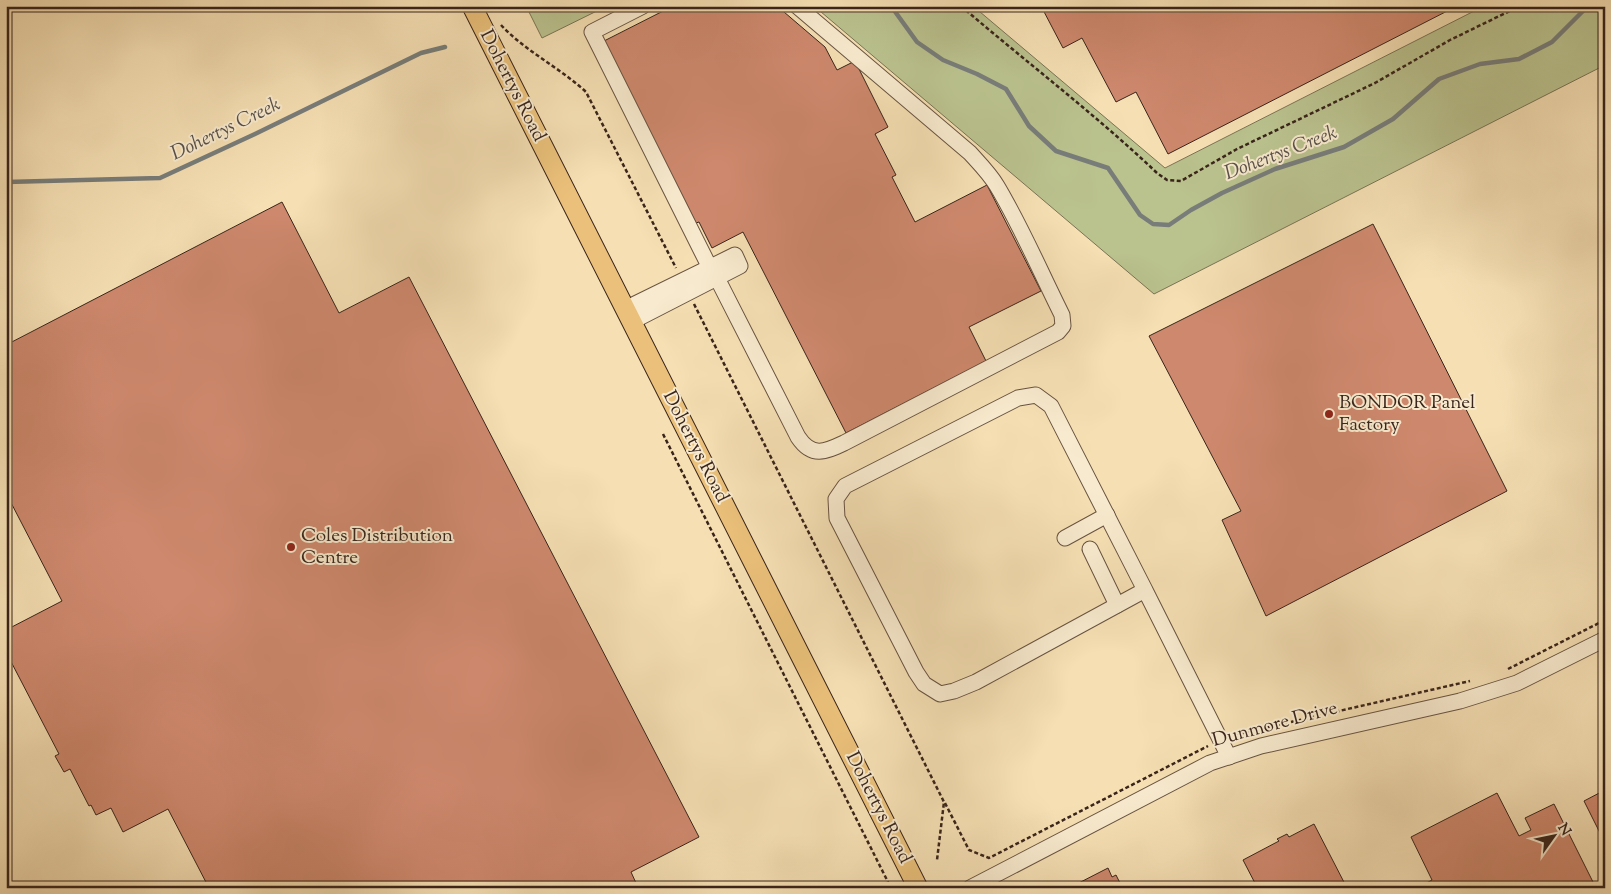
<svg xmlns="http://www.w3.org/2000/svg" width="1611" height="894" font-family="'Sorts Mill Goudy',serif">
	<style>
		.green { fill: #bac28e; stroke: #7a7354 }
		.lines { fill: none; stroke-linecap: round; stroke-linejoin: round }
		.stream { stroke: #787d7a; stroke-width: 4.5 }
		.building { fill: #ce886d; stroke: #39241b }
		.minor-casing { stroke: #685341; stroke-width: 17 }
		.major-casing { stroke: #39241b; stroke-width: 21 }
		.path { stroke: #39241b; stroke-width: 2.5; stroke-dasharray: 4 2.5; stroke-linecap: butt }
		.minor { stroke: #f8eace; stroke-width: 15 }
		.major { stroke: #eac07a; stroke-width: 19 }
		.poi-dot { fill: #8f2418; stroke: #f8eace; stroke-width: 2 }
		.labels { text-anchor: middle; dominant-baseline: central; stroke-width: 4; stroke-linejoin: round; paint-order: stroke }
		.street-label { font-size: 19px; fill: #39241b; stroke: #f8eace }
		.poi-label { font-size: 19px; fill: #39241b; stroke: #f8eace; text-anchor: start }
		.water-label { font-size: 20px; font-style: italic; fill: #58514a; stroke: #f8eace }
	</style>
	<rect width="100%" height="100%" fill="#f5dfb3"/>
	<filter id="stains"><feTurbulence type="fractalNoise" baseFrequency=".004" numOctaves="4"/><feColorMatrix values="0 0 0 0 .2 0 0 0 0 .09 0 0 0 0 .02 0 0 0 .5 -.17"/></filter>
	<radialGradient id="worn" r=".72"><stop offset=".6" stop-color="#630" stop-opacity="0"/><stop offset="1" stop-color="#630" stop-opacity=".3"/></radialGradient>
	<g class="green">
		<path d="M526 6H607L542 38Z"/>
		<path d="M814 6H973L1165 168 1484 6H1605V65L1154 294Z"/>
	</g>
	<g class="lines">
		<g class="stream">
			<path d="M891 6 917 42 943 60 977 74 1006 89 1029 126 1056 151 1108 168 1140 215 1153 224 1169 225 1191 210 1222 193 1275 169 1344 147 1393 119 1439 79 1480 64 1519 59 1552 42 1588 6"/>
			<path d="M6 182 160 178 255 134 421 53 445 47"/>
		</g>
	</g>
	<g class="building">
		<path d="M673 6H777L825 47 837 70 855 61 888 127 875 134 896 175 892 177 915 222 987 185 1041 291 969 327 986 361 846 433 743 232 712 248 699 222 696 223 604 41Z"/>
		<path d="M1041 6H1457L1168 154 1136 92 1116 102 1082 38 1063 48Z"/>
		<path d="M282 202 339 313 409 277 699 837 631 872 636 883 626 888H209L168 809 123 832 111 808 96 815 91 805 89 806 70 769 64 772 55 756 59 754 6 652V630L62 601 6 493V345Z"/>
		<path d="M1373 224 1507 491 1266 616 1222 520 1241 511 1149 336Z"/>
		<path d="M1605 790V843L1584 801Z"/>
		<path d="M1497 793 1519 836 1531 830 1525 818 1554 804 1596 888H1417L1432 880 1411 837Z"/>
		<path d="M1314 824 1347 888H1255L1257 887 1243 860 1279 841 1277 839 1287 834 1289 837Z"/>
		<path d="M1108 868 1112 877 1116 875 1122 887 1069 888Z"/>
	</g>
	<g class="lines">
		<g class="minor-casing">
			<g id="minor">
				<path d="M643 6 592 32 710 268"/>
				<path d="M717 278 798 437C812 458 825 452 844 443L1058 332 1063 326 1062 315C1041 273 1021 226 997 186 990 174 980 164 970 153L797 6"/>
				<path d="M625 309 735 255 740 266 631 322"/>
				<path d="M1065 538 1107 515"/>
				<path d="M1090 549 1117 605"/>
				<path d="M1145 590 1051 406 1036 395 1018 398 845 486 836 499 837 518 916 672 924 684 940 694 954 691 976 682 1145 590 1229 757"/>
				<path d="M970 888 1210 763 1261 746 1460 701 1517 683 1605 639"/>
			</g>
		</g>
		<g class="major-casing">
			<path id="major" d="M472 6 918 888"/>
		</g>
		<g class="path">
			<path d="M961 6C1026 62 1095 114 1157 173L1167 180 1181 181 1237 149 1375 83 1450 40 1520 6"/>
			<path d="M501 25C525 51 559 67 586 92L676 268"/>
			<path d="M694 304 944 802 937 860"/>
			<path d="M663 434 891 888"/>
			<path d="M1508 669 1605 620"/>
			<path d="M1234 735 1470 681"/>
			<path d="M945 803 969 850 989 858 1208 746"/>
		</g>
		<use href="#minor" class="minor"/>
		<use href="#major" class="major"/>
	</g>
	<g class="poi-dot">
		<circle cx="1329" cy="414" r="5"/>
		<circle cx="291" cy="547" r="5"/>
	</g>
	<g class="labels">
		<g class="street-label">
			<text transform="translate(512 86) rotate(63)">Dohertys Road</text>
			<text transform="translate(695 447) rotate(63)">Dohertys Road</text>
			<text transform="translate(1275 725) rotate(-15)">Dunmore Drive</text>
			<text transform="translate(878 808) rotate(63)">Dohertys Road</text>
		</g>
		<g class="poi-label">
			<text x="1339" y="403">BONDOR Panel<tspan x="1339" dy="22">Factory</tspan></text>
			<text x="301" y="536">Coles Distribution<tspan x="301" dy="22">Centre</tspan></text>
		</g>
		<g class="water-label">
			<text transform="translate(226 130) rotate(-26)">Dohertys Creek</text>
			<text transform="translate(1281 154) rotate(-21)">Dohertys Creek</text>
		</g>
	</g>
	<rect width="1611" height="894" fill="none" stroke="#f5dfb3" stroke-width="25"/>
	<rect x="8" y="8" width="1596" height="879" fill="none" stroke="#39241b" stroke-width="2.5"/>
	<rect x="12" y="12" width="1586" height="869" fill="none" stroke="#39241b"/>
	<g transform="translate(1554 836) rotate(57)" stroke="#f8eace" stroke-width="4" paint-order="stroke">
	<path d="M0-4L9 19L0 12L-9 19Z" fill="#39241b"/>
	<text y="-8" font-size="14" font-weight="bold" text-anchor="middle" fill="#39241b">N</text>
	</g>
	<rect width="100%" height="100%" filter="url(#stains)"/>
	<rect width="100%" height="100%" fill="url(#worn)"/>
</svg>
